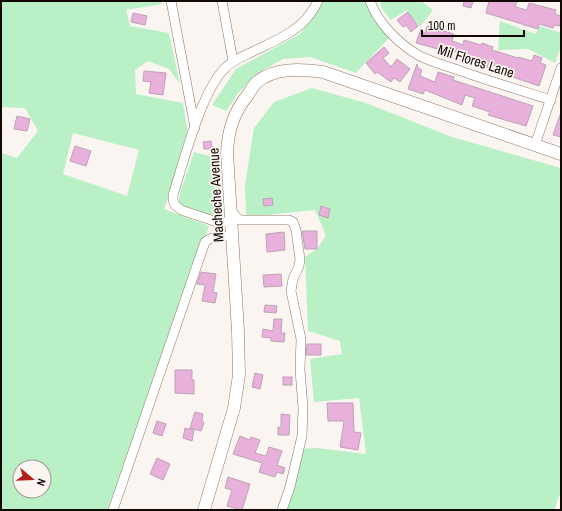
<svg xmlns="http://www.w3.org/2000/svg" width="562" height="511" font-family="'Archivo Narrow',sans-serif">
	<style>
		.green { fill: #baf0c6; fill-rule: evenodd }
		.building { fill: #e8b1db; stroke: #bda1b6 }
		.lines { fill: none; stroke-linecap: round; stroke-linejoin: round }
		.minor-casing { stroke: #907562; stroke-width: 10 }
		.major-casing { stroke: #907562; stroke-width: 13 }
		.minor { stroke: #fff; stroke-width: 9 }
		.major { stroke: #fff; stroke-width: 12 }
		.labels { text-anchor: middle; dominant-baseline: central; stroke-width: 3.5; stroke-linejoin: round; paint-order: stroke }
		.street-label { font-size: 14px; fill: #140a05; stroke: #fbf5f1 }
	</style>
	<rect width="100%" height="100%" fill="#fbf5f1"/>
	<g class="green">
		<path d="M1 1H161L162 4 126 10 130 26 169 33 180 84 169 69 148 61 135 70 136 94 183 103 189 140 164 209 209 226 113 510H1V153L17 158 38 131 25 108 1 107ZM73 133 139 150 127 196 63 174ZM20 467H44V491H20Z"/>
		<path d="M323 1H370L390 37 356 73 310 57 283 59 260 72 239 92 226 111 212 105 236 69 300 34Z"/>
		<path d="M380 1H421L433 10 420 27 407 10 391 20 382 9Z"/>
		<path d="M500 21 536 34 540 26 561 33V47L555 63 528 49 498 50Z"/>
		<path d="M312 88 366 103 452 137 561 168V491L554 510H285L300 449 317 448 366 454 359 398 314 402 310 359 342 354 340 341 308 331 305 257 317 249 326 235 315 210 246 217 245 185 254 128 274 102Z"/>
		<path d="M194 152 214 157 220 206 219 219 178 205 180 193Z"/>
	</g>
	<g class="building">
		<path d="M464 1H473L471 8 463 6Z"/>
		<path d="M489 1H517L515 7 527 10 529 3 556 10 555 14 561 16 560 26 554 25 553 28 539 24 538 29 486 13Z"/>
		<path d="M408 12 418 26 411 32 406 25 403 27 397 20Z"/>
		<path d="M133 13 147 16 145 25 131 22Z"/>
		<path d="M427 26 454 34 452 41 463 45 464 40 481 45 482 43 493 47 492 50 518 58V57L532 61 534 55 542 58 540 63 546 65 539 86 498 72 500 68 488 64 487 68 460 60 462 54 449 50V52L416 43 421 29 425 34Z"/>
		<path d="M384 47 389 53 383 58 391 67 397 59 410 69 400 82 394 78 391 82 377 72 375 74 366 63Z"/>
		<path d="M417 64 418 68 422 70 420 76 435 82 438 72 454 77 453 80 533 106 526 126 488 115 490 112 472 106 475 98 465 95 462 105 425 90 423 94 408 89Z"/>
		<path d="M144 71 166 73 163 95 149 93 151 82 143 81Z"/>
		<path d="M560 115H561V137L553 135Z"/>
		<path d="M17 116 30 119 27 131 14 129Z"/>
		<path d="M211 141 212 149H204L203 142Z"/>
		<path d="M75 146 91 151 86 166 70 161Z"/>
		<path d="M272 198 273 205 264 206 263 199Z"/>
		<path d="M321 206 330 209 328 218 319 215Z"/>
		<path d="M302 231H317V249H305Z"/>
		<path d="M284 232 285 250 267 252 266 234Z"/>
		<path d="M201 272 216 274 213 292 217 293 215 303 202 301 205 285 197 284Z"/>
		<path d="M281 274 282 286 264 287 263 275Z"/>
		<path d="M265 305 277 306 276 313 264 312Z"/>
		<path d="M274 319H282L281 333H285L284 342 271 341V338L262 337 263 329 273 331Z"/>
		<path d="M307 344H321V355H306Z"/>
		<path d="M175 370H192V380H194V394L175 393Z"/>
		<path d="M255 373 263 375 260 389 252 387Z"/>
		<rect x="283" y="377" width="9" height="8"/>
		<path d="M327 403H353L354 432 361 433 358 450 340 447 344 421H328Z"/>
		<path d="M195 412 203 414 202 420 204 423 201 431 190 428Z"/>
		<path d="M281 414 290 415 289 435H278V427H281Z"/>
		<path d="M157 421 166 424 162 436 153 433Z"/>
		<path d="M185 428 194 430 192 441 183 438Z"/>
		<path d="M240 436 250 440 251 437 260 440 255 453 266 456 269 447 282 451 277 465 285 468 283 474 277 472 275 477 259 472 262 463 233 454Z"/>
		<path d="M157 458 170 464 163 480 150 474Z"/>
		<path d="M228 477 250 484 242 510 227 506 232 490 225 488Z"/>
	</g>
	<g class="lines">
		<g class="minor-casing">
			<g id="minor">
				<path d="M171 1 195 128"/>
				<path d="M222 1 233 61"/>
				<path d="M370 1C378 23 398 43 418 55 429 61 443 65 455 69 486 80 519 90 551 100"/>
				<path d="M535 145 561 68"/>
				<path d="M231 210 239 220H289L293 222 296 230 300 259 299 266 293 279 291 291 301 339 300 370 303 408 302 436 290 487 282 510"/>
				<path d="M232 222H217L181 210 175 205 173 200V195C184 161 201 92 225 68 233 60 242 57 252 52 270 43 298 32 310 14 313 10 316 5 318 1"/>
				<path d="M113 510 205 242C214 235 222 236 233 236"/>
			</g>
		</g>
		<g class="major-casing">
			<path id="major" d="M204 510 234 408 239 375 238 331 227 153C228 131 233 113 247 96 250 92 252 87 256 83 274 67 301 69 323 72L561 154"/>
		</g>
		<use href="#minor" class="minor"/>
		<use href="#major" class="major"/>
	</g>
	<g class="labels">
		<g class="street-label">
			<text transform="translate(476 61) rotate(18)">Mil Flores Lane</text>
			<text transform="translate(216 195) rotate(-93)">Macheche Avenue</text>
		</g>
	</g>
	<rect width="562" height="511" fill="none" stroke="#140a05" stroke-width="4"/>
	<g transform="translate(32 479) rotate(109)"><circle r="19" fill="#fbf5f1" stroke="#9f9793"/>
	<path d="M0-3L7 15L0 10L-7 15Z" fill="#b01f1b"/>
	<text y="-6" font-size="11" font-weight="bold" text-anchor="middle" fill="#140a05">N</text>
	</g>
	<path d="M422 30v6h102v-6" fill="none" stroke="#140a05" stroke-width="2"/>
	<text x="428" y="30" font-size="12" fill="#140a05" stroke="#fbf5f1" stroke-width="3" paint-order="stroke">100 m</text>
</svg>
